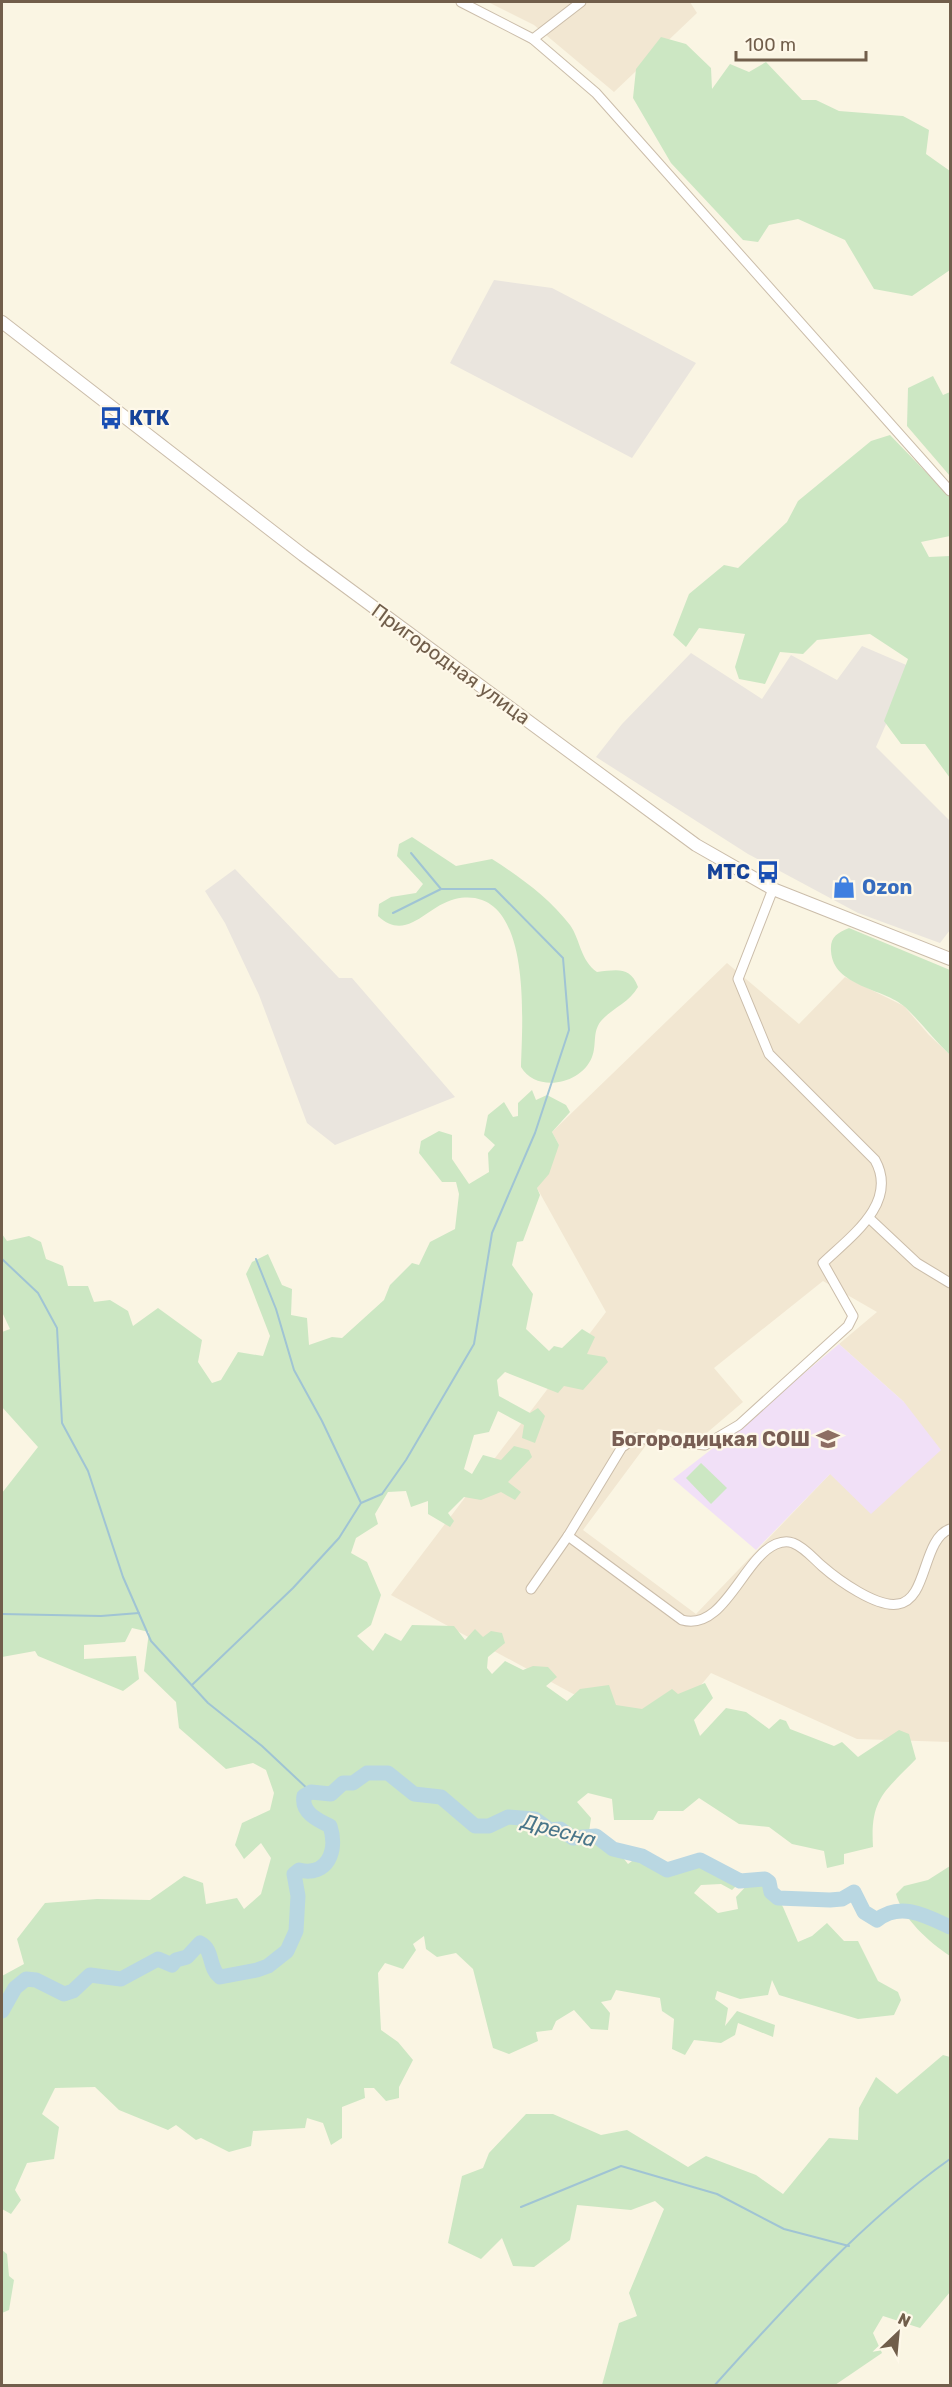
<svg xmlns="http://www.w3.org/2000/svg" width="952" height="2387" font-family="Rubik,sans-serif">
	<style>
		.residential { fill: #f2e7d2; fill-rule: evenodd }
		.industrial { fill: #eae5de }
		.education { fill: #f1e0f7 }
		.green { fill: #cce7c3 }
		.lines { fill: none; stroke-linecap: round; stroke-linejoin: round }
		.stream { stroke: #a0c4d4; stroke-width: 2 }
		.river { stroke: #b9d7e2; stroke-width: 15 }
		.minor-casing { stroke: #cbbdaa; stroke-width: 11 }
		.tertiary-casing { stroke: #cbbdaa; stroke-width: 14 }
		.minor { stroke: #fff; stroke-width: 9 }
		.tertiary { stroke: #fff; stroke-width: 12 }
		.labels { text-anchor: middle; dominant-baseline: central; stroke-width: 4.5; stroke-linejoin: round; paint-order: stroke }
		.transit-label { font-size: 20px; font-weight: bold; fill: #164399; stroke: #fef8e9; text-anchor: start }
		.street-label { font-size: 20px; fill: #715e4b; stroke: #fef8e9 }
		.shop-label { font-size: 20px; font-weight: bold; fill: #366cbe; stroke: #fef8e9; text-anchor: start }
		.education-label { font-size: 20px; font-weight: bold; fill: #785e54; stroke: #fef8e9; text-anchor: end }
		.water-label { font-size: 21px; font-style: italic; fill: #4a768a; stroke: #fef8e9 }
	</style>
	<rect width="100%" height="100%" fill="#faf5e3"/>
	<g class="residential">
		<path d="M488 2H690L697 13 614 92 534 25Z"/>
		<path d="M727 963 799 1024 845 977 904 1006 929 1035 950 1055V1742L857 1739 711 1673 656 1739 391 1595 606 1312 537 1188 559 1145 552 1132ZM823 1281 877 1312 839 1344 904 1402 830 1474 696 1614 583 1530 658 1429 702 1437 743 1402 714 1368Z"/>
	</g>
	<g class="industrial">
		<path d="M494 280 552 288 696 363 632 458 450 363Z"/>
		<path d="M862 646 911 667 876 747 950 821V930L940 943 858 913 748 854 596 757 622 724 691 653 762 699 791 655 837 680Z"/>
		<path d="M235 869 339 978H352L455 1097 335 1145 307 1123 259 995 225 923 205 891Z"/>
	</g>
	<path class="education" d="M839 1344 904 1402 941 1450 871 1514 830 1474 756 1550 673 1479 739 1428Z"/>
	<g class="green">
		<path d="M661 37 686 44 711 68 712 89 730 64 749 72 766 62 802 100H816L839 111 903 116 929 130 926 154 950 171V270L912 296 874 289 845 240 798 219 769 225 758 242 743 240 671 163 633 98 636 69Z"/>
		<path d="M933 376 943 395 950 392V476L907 426 908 388Z"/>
		<path d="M890 435 950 497V536L921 542 929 557 950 556V778L925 744H901L884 721 908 659 870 634 817 640 803 654 780 652 765 684 739 679 735 667 745 634 699 628 686 647 673 635 689 594 724 565 738 568 787 522 798 501 871 441Z"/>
		<path d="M412 837 456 866 492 859C520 877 549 898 570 925 581 941 580 960 597 972 617 970 630 966 638 987 629 1003 612 1008 601 1021 592 1032 597 1045 592 1057 581 1085 536 1093 521 1067 522 1023 534 882 455 899 426 906 407 943 378 916L379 904 391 897 416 893 423 884 397 856 399 844Z"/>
		<path d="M849 928 950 970V1055C934 1040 921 1022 905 1007 884 988 833 987 831 951 830 937 837 933 849 928Z"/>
		<path d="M532 1090 536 1100 547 1095 566 1105 570 1112 552 1132 559 1145 549 1174 537 1188 540 1195 523 1241 517 1242 512 1265 533 1294 526 1329 549 1351 554 1346 562 1348 582 1329 595 1337 587 1354 605 1357 608 1362 583 1390 564 1386 558 1393 505 1372 497 1380 499 1396 530 1413 538 1408 545 1416 535 1443 522 1438 524 1425 498 1411 489 1432 474 1435 464 1469 472 1474 483 1455 501 1460 514 1446 529 1450 532 1457 508 1482 521 1492 515 1500 501 1492 481 1500 464 1497 448 1513 454 1521 450 1527 428 1514V1501L411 1507 406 1491 388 1492 375 1514 378 1524 356 1538 351 1553 367 1562 381 1595 371 1625 357 1636 373 1651 385 1633 401 1641 412 1625 454 1626 465 1640 475 1629 483 1637 491 1631 502 1633 505 1643 488 1657 487 1668 492 1674 505 1661 523 1670 533 1666 548 1667 557 1677 546 1686 567 1701 580 1689 609 1685 616 1705 642 1709 672 1689 678 1694 705 1683 713 1698 694 1720 700 1736 726 1708 746 1712 769 1729 780 1719 786 1721 790 1729 834 1746 842 1742 858 1757 899 1730 909 1734 916 1759C884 1792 870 1799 873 1847L844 1854V1864L827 1868 824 1851 792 1844 769 1827 739 1824 699 1798 683 1811H658L653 1820H614L612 1799 588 1793 577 1802 591 1818 589 1832 610 1841 628 1864 639 1856 656 1872 692 1862 712 1867 714 1874H734L739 1883 732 1890 721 1884 701 1885 694 1893 718 1913 738 1909 736 1897 749 1883 766 1882 783 1907 798 1942 812 1936 827 1923 844 1941H858L878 1981 898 1992 901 2000 894 2015 858 2019 779 1995 772 1980 768 1995 740 1999 717 1991 715 1999 728 2008 725 2026 737 2011 775 2025 773 2037 738 2023 735 2035 721 2043 694 2040 685 2055 672 2049 674 2019 662 2011 660 1998 616 1990 611 2000 601 2002 610 2013 608 2030 591 2029 574 2010 556 2021 552 2030 536 2032 538 2041 509 2054 493 2048 473 1969 456 1953 437 1957 426 1949 424 1936 413 1944 416 1950 403 1969 385 1963 378 1973 381 2030 398 2042 413 2060 399 2087V2098L386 2101 374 2088H364L365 2098 342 2107V2138L331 2145 323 2123 307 2118 305 2128 253 2131 251 2146 229 2152 201 2138 196 2140 176 2125 168 2130 119 2110 95 2087 55 2088 42 2114 59 2127 54 2159 27 2163 15 2190 21 2200 11 2214 2 2209V1976L24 1964 17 1939 45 1903 97 1899 150 1900 184 1876 203 1883 206 1904 237 1898 244 1909 261 1894 271 1858 261 1843 244 1859 235 1845 242 1823 270 1810 274 1793 266 1770 253 1763 226 1769 179 1728 176 1702 144 1671 149 1632 132 1628 125 1642 84 1645V1659L136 1656 139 1679 123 1691 38 1656 35 1651 2 1657V1493L38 1447 2 1407V1332L10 1329 2 1312V1234L7 1241 29 1236 41 1242 46 1259 63 1266 68 1286H88L94 1302 110 1300 128 1311 133 1326 158 1308 202 1340 198 1362 212 1383 221 1380 238 1352 263 1356 270 1336 246 1274 252 1262 268 1254 282 1285 292 1289 291 1315 307 1318 309 1345 332 1337 342 1338 384 1300 390 1285 412 1263 419 1265 430 1242 455 1229 459 1194 456 1182H442L419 1153 421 1141 439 1131 452 1135V1159L469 1184 489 1172 488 1153 495 1145 484 1135 488 1115 504 1102 513 1117 518 1116V1103Z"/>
		<path d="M701 1463 727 1488 711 1504 686 1478Z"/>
		<path d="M950 1866V1956C929 1942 903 1919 896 1894L904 1886 928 1880Z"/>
		<path d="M943 2055 950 2057V2292L920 2328 883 2316 873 2333 882 2353 835 2385H602L619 2323 637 2316 629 2293 664 2209 655 2201 631 2210 577 2205 570 2240 534 2267 513 2266 502 2238 481 2259 448 2243 462 2176 483 2168 489 2153 526 2114H553L601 2135 627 2130 688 2167 706 2156 756 2175 783 2194 829 2138 858 2140 859 2108 876 2077 897 2094Z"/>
		<path d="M2 2250 7 2254 9 2276 14 2280 9 2310 2 2313Z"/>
	</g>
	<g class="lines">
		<g class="stream">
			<path d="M411 853 441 889"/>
			<path d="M2 1259 38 1293 57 1328 62 1423 88 1471 123 1577 151 1641 208 1703 262 1746 311 1792"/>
			<path d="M361 1503 382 1494 406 1460 474 1344 492 1233 535 1133 569 1030 563 958 495 889H441L393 913"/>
			<path d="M2 1614 101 1616 139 1613"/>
			<path d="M192 1685 293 1588 339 1538 361 1503 322 1421 294 1370 276 1309 256 1259"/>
			<path d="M521 2207 621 2166 717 2194 784 2229 849 2246"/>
			<path d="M714 2386C785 2307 864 2220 950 2159"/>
		</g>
		<path class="river" d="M2 2011 15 1988 26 1979 36 1980 64 1994 73 1991 90 1975 121 1979 158 1959 172 1965 176 1960 187 1957 200 1943C214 1950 208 1968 220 1977L257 1970 268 1966 287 1951 296 1931 298 1896 294 1874 299 1870C328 1877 338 1850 330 1826 317 1820 301 1812 304 1796L311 1792 331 1794 343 1783H353L367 1773H388L414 1794 441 1797 475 1826H489L508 1817 535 1819 550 1830 560 1829 573 1838 596 1836 613 1849 642 1856 667 1870 700 1860 740 1881 765 1879 769 1882 771 1892 778 1898 830 1900 842 1899 854 1892 864 1912 877 1920C900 1901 927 1916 950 1927"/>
		<g class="minor-casing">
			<g id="minor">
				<path d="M461 2 533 39 596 93 950 491"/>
				<path d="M533 39 581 2"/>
				<path d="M869 1218 917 1263 950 1283"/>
				<path d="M568 1536 682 1620C724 1632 743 1558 776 1544 781 1542 788 1541 793 1543 804 1547 814 1559 822 1566 838 1580 877 1608 898 1604 928 1600 922 1539 950 1529"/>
				<path d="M531 1589 568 1536 622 1447 636 1438 705 1445 739 1425 848 1326 853 1316 823 1263C850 1237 899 1203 875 1160L769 1054 738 979 773 889"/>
			</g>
		</g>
		<g class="tertiary-casing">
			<path id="tertiary" d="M2 322 303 555 696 845 773 889 950 959"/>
		</g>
		<use href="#minor" class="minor"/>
		<use href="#tertiary" class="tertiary"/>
	</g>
	<defs>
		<g id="bus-bare" transform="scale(1.8)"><path d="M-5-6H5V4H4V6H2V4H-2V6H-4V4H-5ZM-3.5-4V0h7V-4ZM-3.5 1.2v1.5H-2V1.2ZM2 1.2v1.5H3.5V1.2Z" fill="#1a4fb4" stroke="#fef8e9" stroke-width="2.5" paint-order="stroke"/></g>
		<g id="shop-bare" transform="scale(1.8)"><path d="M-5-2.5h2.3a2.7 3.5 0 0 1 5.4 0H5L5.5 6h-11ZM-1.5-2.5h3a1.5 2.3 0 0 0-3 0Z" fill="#3f7fe0" stroke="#fef8e9" stroke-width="2.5" paint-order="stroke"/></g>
		<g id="school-bare" transform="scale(1.8)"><path d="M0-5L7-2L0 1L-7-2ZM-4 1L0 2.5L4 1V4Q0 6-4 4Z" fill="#8d6e63" stroke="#fef8e9" stroke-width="2.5" paint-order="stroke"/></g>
	</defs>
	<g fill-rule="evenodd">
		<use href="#bus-bare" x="111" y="418"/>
		<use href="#bus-bare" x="768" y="872"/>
		<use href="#shop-bare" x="844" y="887"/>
		<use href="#school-bare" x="828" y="1439"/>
	</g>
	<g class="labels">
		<g class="transit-label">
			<text x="129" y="418">КТК</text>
			<text x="750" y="872" text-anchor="end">МТС</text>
		</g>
		<g class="street-label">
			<text transform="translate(451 664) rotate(36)">Пригородная улица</text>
		</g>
		<g class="shop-label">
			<text x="862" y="887">Ozon</text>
		</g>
		<g class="education-label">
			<text x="810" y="1439">Богородицкая СОШ</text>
		</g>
		<g class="water-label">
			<text transform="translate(559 1830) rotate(15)">Дресна</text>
		</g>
	</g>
	<rect width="952" height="2387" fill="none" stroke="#715e4b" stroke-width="6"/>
	<g transform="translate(898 2333) rotate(26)" stroke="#fef8e9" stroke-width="4.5" paint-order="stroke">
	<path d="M0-4.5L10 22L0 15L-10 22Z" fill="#715e4b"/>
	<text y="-9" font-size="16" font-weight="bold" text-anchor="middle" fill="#715e4b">N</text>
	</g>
	<path d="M736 51v9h130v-9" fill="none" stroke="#715e4b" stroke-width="3"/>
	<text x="745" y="51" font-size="18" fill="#715e4b" stroke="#fef8e9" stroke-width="4.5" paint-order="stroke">100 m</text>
</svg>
